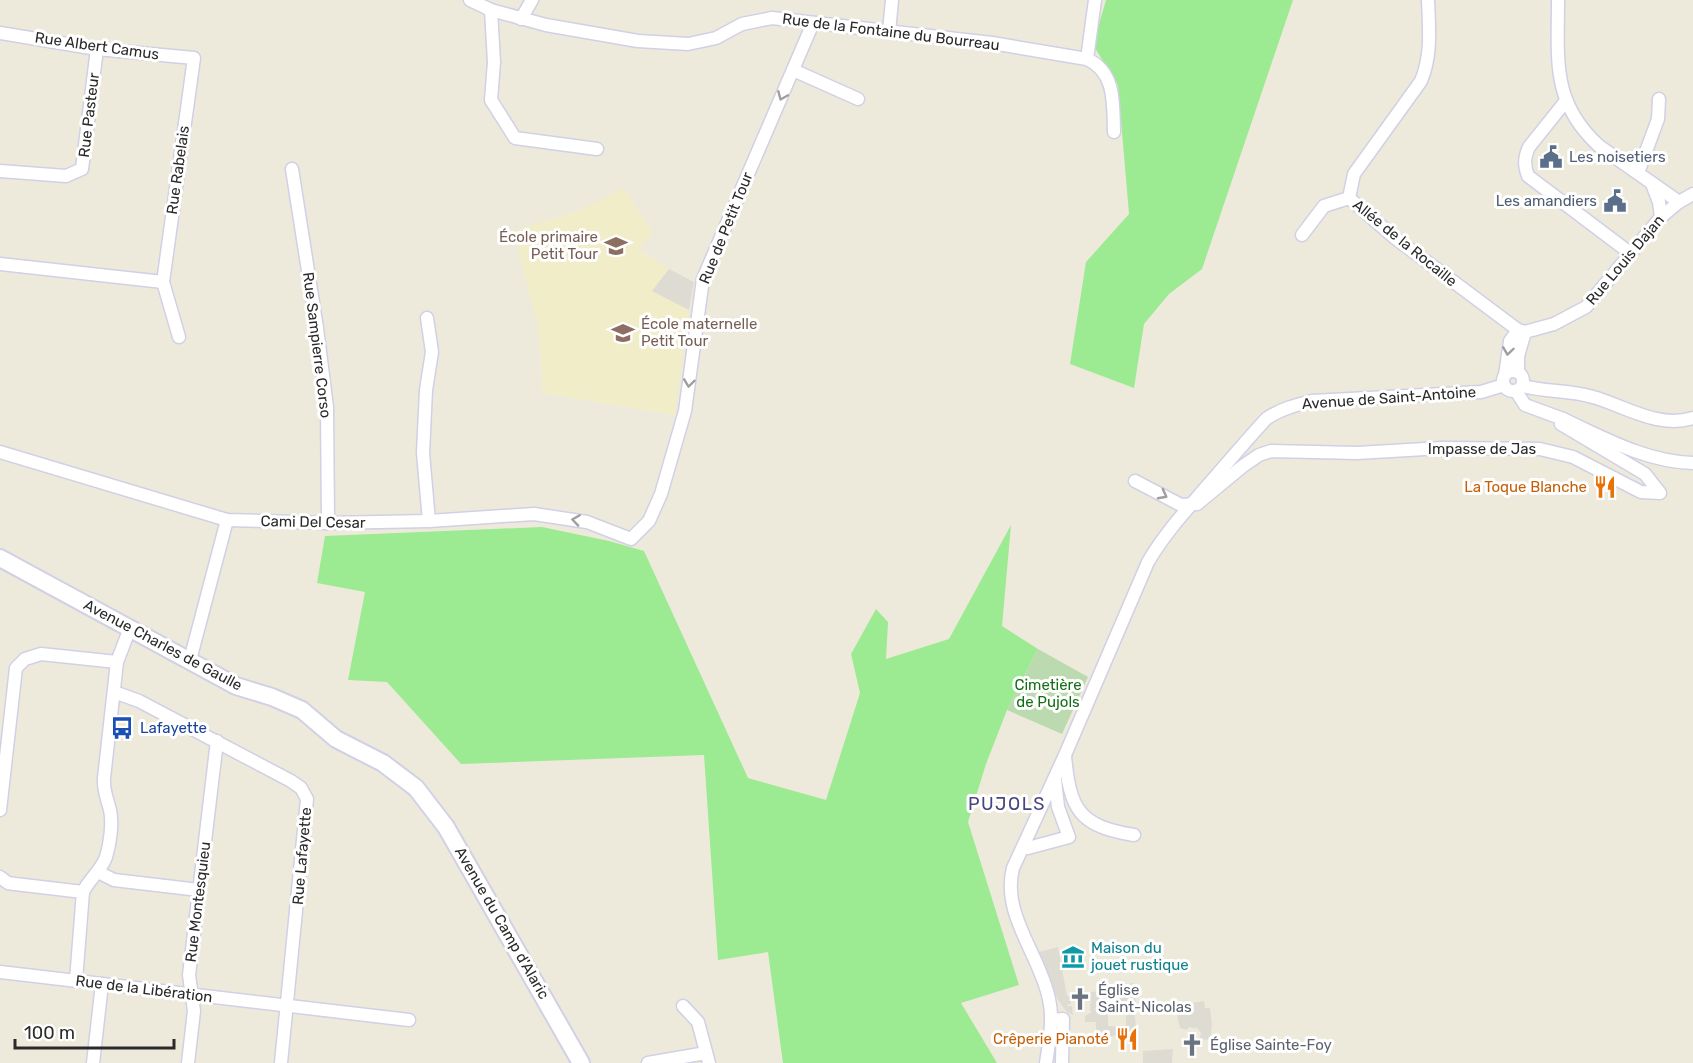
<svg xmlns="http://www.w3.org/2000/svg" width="1693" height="1063" font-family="Rubik,sans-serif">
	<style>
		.education { fill: #f1edc9 }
		.green { fill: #9cea92 }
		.cemetery { fill: #bbdab0 }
		.plaza { fill: #dedcd2; fill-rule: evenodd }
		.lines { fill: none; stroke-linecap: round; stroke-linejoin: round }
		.street-casing { stroke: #d1d0e5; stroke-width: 15 }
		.secondary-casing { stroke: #d1d0e5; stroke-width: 20 }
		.street { stroke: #fff; stroke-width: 12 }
		.secondary { stroke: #fff; stroke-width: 16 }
		.oneway { stroke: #9f9f9f }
		.labels { text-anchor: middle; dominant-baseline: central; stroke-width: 6; stroke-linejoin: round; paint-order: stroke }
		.street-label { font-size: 15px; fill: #2a2a2a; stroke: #fff }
		.service-label { font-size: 15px; fill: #4e5e75; stroke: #fff; text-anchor: start }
		.education-label { font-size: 15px; fill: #785e54; stroke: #fff; text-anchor: end }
		.food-label { font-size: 15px; fill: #c56008; stroke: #fff; text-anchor: end }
		.park-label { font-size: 15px; fill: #136f14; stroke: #fff }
		.transit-label { font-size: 15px; fill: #164399; stroke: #fff; text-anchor: start }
		.culture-label { font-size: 15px; fill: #0d838f; stroke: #fff; text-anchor: start }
		.worship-label { font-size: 15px; fill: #5b616d; stroke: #fff; text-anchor: start }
		.quarter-label { font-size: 18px; letter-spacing: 1.5px; fill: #484680; stroke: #fff }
	</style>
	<rect width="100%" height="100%" fill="#eeeadb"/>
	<path class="education" d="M624 188 653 233 638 249 669 269 652 291 689 310 675 415 543 393 538 325 513 231 579 211Z"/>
	<g class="green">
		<path d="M1106 0H1293L1202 269 1169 294 1144 324 1134 388 1070 364 1086 262 1129 214 1118 85 1093 45Z"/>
		<path d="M1011 525 1002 626 1038 649 1007 710 986 764 968 822 1019 985 961 1003 997 1063H783L768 952 718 960 704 755 461 764 387 682 348 680 365 592 317 583 325 536 542 527 609 541 644 551 748 778 826 800 860 693 851 654 876 609 888 622 886 659 949 639Z"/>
	</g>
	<path class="cemetery" d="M1038 649 1088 677 1062 734 1007 710Z"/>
	<g class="plaza">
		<path d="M669 269 694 282 689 310 652 291Z"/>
		<path d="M1058 947 1067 996H1071V1004H1068L1067 1006H1072L1073 1015 1067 1012 1058 1000 1039 952Z"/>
		<path d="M1133 983 1137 1008 1134 1009 1137 1035 1104 1036 1096 1031V1022H1085V1016L1092 1012 1090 1011V1004L1092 1002H1089V996H1092L1088 993ZM1126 1013V1026H1108V1014Z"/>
		<path d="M1204 1001 1205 1008H1210L1212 1026 1210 1040 1199 1039 1201 1033 1196 1027 1195 1029 1189 1027 1187 1030 1180 1028 1175 1006Z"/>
		<path d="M1173 1049 1172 1063H1143V1051Z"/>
	</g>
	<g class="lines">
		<g class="street-casing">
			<g id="street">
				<path d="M470 0 491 10 546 25 638 41 688 44 716 38 742 24 772 18 992 43 1087 59C1116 72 1113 104 1114 132"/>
				<path d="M1558 0C1558 60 1551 102 1599 146L1679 202"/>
				<path d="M491 10 494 62 491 100 515 138 597 149"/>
				<path d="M521 19 532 0"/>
				<path d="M889 32 892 0"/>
				<path d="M0 33 97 49 194 58 163 282 0 264"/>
				<path d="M1087 59 1095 0"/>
				<path d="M793 70 858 99"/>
				<path d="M1565 102 1529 147C1524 158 1524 165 1528 176L1630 253"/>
				<path d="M292 169 317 328 327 407 328 523"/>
				<path d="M0 171 66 176 82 169 97 49"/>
				<path d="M1638 173 1658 119 1659 99"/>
				<path d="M1652 184 1659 202 1661 217"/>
				<path d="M1349 198 1395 238 1518 330 1525 332"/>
				<path d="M1349 198 1354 174 1421 81C1432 55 1429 28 1428 0"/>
				<path d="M1302 235 1324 206 1349 198"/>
				<path d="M163 282 179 337"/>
				<path d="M427 318 432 352 426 390 423 453 429 521"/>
				<path d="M1525 332 1554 324 1586 307 1661 217 1679 202 1693 194"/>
				<circle cx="1513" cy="381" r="10"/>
				<path d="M1518 372V356L1525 332"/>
				<path d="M1505 375 1510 341 1518 330"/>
				<path d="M1523 386C1546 392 1571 390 1593 397 1625 406 1658 429 1693 418"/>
				<path d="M1516 391 1525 405 1563 419"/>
				<path d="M0 452 227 520 328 523 429 521 534 514 587 522 631 539 649 521 661 494 685 411 703 279 813 23"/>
				<path d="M1135 481 1181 505 1197 504 1243 466 1259 455 1271 451 1357 453 1442 448 1540 449 1573 457 1641 492 1660 493 1645 474 1561 424 1563 419C1604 438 1647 462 1693 463"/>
				<path d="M190 660 227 520"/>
				<path d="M114 692 139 701 291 781 301 788 307 799 281 1063"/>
				<path d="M1065 756C1070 810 1079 826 1134 835"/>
				<path d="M0 810 16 668 25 659 41 654 117 662"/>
				<path d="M1025 846 1028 848 1069 837 1058 807 1055 779"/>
				<path d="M98 872 114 880 199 890"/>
				<path d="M0 877 8 883 15 884 83 892"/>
				<path d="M0 972 409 1020"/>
				<path d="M76 980 83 892C89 879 101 871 106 857 110 844 113 823 110 810 107 798 103 790 104 778L117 662 130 628"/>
				<path d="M683 1006 698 1022 709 1063"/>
				<path d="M1051 1020 1063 1019 1062 1063"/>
				<path d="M93 1063 102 984"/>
				<path d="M188 1063 194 1011 189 975 217 741"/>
				<path d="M648 1063 706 1053"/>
				<path d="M1046 1063C1049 1042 1054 1020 1049 999 1040 955 1001 914 1013 868L1065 755 1148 562C1163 536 1182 515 1202 492 1223 468 1244 443 1266 419 1280 409 1296 405 1312 401L1481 392 1504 385"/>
			</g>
		</g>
		<g class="secondary-casing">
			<path id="secondary" d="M0 558 236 686 272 697 302 710 336 739 383 763 416 788 446 827 581 1063"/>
		</g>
		<use href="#street" class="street"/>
		<use href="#secondary" class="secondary"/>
	</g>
	<defs><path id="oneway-chevron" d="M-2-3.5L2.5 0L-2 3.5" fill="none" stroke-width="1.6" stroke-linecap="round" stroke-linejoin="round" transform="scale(1.5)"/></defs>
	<g class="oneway">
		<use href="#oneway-chevron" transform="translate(782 96) rotate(113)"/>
		<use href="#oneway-chevron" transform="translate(1508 351) rotate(98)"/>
		<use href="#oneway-chevron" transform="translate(689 383) rotate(97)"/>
		<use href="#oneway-chevron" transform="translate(1163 495) rotate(28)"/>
		<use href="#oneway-chevron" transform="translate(576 520) rotate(-172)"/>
	</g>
	<defs>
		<g id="civic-bare" transform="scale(1.8)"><path d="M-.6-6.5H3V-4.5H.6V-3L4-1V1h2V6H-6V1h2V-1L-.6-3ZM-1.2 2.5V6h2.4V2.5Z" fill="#5c6f8a" stroke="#fff" stroke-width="2.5" paint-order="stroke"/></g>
		<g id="school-bare" transform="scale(1.8)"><path d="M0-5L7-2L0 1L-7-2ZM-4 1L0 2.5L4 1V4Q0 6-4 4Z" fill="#8d6e63" stroke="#fff" stroke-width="2.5" paint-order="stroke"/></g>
		<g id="restaurant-bare" transform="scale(1.8)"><path d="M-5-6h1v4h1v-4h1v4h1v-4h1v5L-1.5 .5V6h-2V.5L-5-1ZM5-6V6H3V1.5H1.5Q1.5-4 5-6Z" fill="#e8710a" stroke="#fff" stroke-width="2.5" paint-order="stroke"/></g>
		<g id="bus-bare" transform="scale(1.8)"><path d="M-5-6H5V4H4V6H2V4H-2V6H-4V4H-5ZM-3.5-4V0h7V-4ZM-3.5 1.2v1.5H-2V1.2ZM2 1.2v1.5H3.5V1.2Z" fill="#1a4fb4" stroke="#fff" stroke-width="2.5" paint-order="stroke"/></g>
		<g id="museum-bare" transform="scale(1.8)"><path d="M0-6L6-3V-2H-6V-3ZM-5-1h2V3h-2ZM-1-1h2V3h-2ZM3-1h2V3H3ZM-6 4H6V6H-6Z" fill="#0f9aa8" stroke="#fff" stroke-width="2.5" paint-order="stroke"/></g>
		<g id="church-bare" transform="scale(1.8)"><path d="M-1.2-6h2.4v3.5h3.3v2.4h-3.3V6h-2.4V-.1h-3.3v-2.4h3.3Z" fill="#6b7280" stroke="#fff" stroke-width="2.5" paint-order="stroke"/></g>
	</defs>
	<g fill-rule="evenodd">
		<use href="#civic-bare" x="1551" y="157"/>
		<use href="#civic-bare" x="1615" y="201"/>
		<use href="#school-bare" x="616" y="246"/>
		<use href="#school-bare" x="623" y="333"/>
		<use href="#restaurant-bare" x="1605" y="487"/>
		<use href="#bus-bare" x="122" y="728"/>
		<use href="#museum-bare" x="1073" y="957"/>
		<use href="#church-bare" x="1080" y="999"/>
		<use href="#restaurant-bare" x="1127" y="1039"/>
		<use href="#church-bare" x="1192" y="1045"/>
	</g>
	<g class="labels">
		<g class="street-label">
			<text transform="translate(891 32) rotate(7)">Rue de la Fontaine du Bourreau</text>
			<text transform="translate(97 46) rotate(8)">Rue Albert Camus</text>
			<text transform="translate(89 115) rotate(-83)">Rue Pasteur</text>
			<text transform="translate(178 170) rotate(-82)">Rue Rabelais</text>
			<text transform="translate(726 228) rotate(-68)">Rue de Petit Tour</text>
			<text transform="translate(1405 243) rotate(39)">Allée de la Rocaille</text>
			<text transform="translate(1625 260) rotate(-50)">Rue Louis Dajan</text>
			<text transform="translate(317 345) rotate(83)">Rue Sampierre Corso</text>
			<text transform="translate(1389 398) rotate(-4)">Avenue de Saint-Antoine</text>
			<text x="1482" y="449">Impasse de Jas</text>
			<text transform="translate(313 522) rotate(1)">Cami Del Cesar</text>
			<text transform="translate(163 645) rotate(28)">Avenue Charles de Gaulle</text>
			<text transform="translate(302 856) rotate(-85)">Rue Lafayette</text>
			<text transform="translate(198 902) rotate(-83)">Rue Montesquieu</text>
			<text transform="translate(502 923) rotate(60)">Avenue du Camp d'Alaric</text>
			<text transform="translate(144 989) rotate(7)">Rue de la Libération</text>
		</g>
		<g class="service-label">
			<text x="1569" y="157">Les noisetiers</text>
			<text x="1597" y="201" text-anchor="end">Les amandiers</text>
		</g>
		<g class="education-label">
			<text x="598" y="237">École primaire<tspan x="598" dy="17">Petit Tour</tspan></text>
			<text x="641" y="324" text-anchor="start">École maternelle<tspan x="641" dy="17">Petit Tour</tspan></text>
		</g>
		<g class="food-label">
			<text x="1587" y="487">La Toque Blanche</text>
			<text x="1109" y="1039">Crêperie Pianoté</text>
		</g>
		<g class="park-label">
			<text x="1048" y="685">Cimetière<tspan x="1048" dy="17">de Pujols</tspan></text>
		</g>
		<g class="transit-label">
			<text x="140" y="728">Lafayette</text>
		</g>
		<g class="culture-label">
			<text x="1091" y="948">Maison du<tspan x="1091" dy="17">jouet rustique</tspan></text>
		</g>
		<g class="worship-label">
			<text x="1098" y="990">Église<tspan x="1098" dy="17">Saint-Nicolas</tspan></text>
			<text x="1210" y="1045">Église Sainte-Foy</text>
		</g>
		<g class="quarter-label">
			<text x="1007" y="804">PUJOLS</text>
		</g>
	</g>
	<path d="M15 1039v9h159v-9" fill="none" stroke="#2a2a2a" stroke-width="3"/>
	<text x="24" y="1039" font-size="18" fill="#2a2a2a" stroke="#ffffff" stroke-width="4.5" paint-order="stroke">100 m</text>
</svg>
